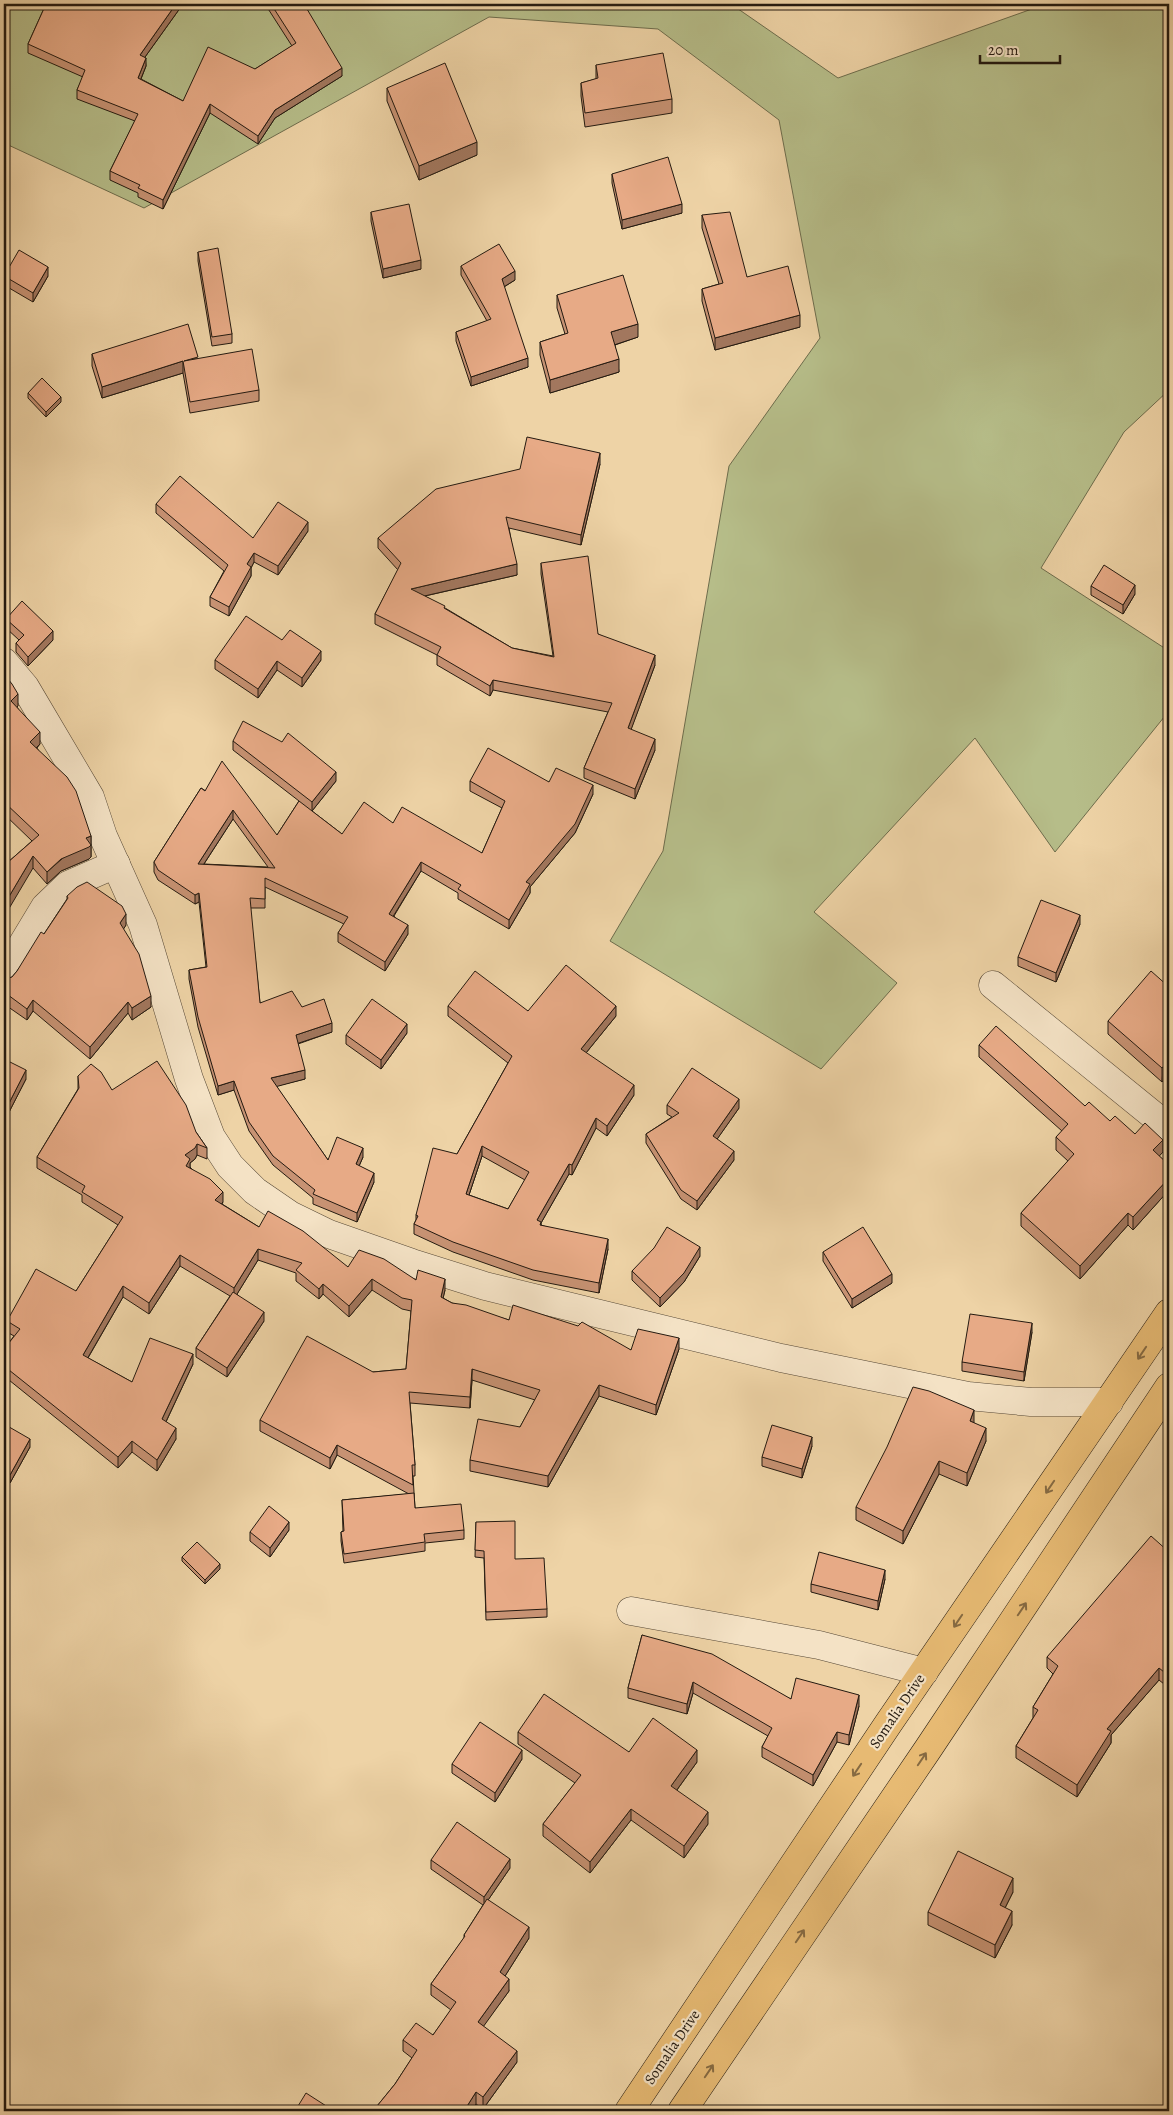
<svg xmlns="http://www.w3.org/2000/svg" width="1173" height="2115" font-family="Alegreya,serif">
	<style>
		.green { fill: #b6bd89; stroke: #6d6c4c }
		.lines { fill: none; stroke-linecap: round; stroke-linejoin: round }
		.street-casing { stroke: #564836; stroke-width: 29 }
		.primary-casing { stroke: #241a10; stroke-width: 29 }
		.street { stroke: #f4e2c5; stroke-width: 28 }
		.primary { stroke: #e7ba73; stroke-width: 28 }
		.wall { fill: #c79273; stroke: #241a10; fill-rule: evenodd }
		.shaded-wall { fill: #a2775e; stroke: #241a10 }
		.building { fill: #e7aa86; stroke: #241a10; fill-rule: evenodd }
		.oneway { stroke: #866a42 }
		.labels { text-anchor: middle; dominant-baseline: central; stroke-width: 4.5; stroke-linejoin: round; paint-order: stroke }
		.street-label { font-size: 15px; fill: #241a10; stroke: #f4e2c5 }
	</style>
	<rect width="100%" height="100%" fill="#eed3a6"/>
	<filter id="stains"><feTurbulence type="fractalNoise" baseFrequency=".004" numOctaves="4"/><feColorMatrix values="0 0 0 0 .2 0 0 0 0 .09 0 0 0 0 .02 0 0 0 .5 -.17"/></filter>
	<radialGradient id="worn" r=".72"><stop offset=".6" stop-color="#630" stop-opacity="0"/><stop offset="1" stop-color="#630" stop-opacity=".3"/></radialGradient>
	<path class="green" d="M4 4H731L838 78 1046 4H1169V390L1124 432 1041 568 1169 651V711L1055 852 975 738 814 912 897 983 821 1069 610 941 663 851 729 466 820 338 779 120 658 29 489 17 144 208 4 143Z"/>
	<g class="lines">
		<g class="street-casing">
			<g id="street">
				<path d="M4 662 25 687 90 797 103 836 143 925 189 1079 211 1137 230 1166 255 1191 290 1215 329 1234 412 1263 485 1286 781 1358 968 1396 1031 1402H1109"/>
				<path d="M4 975 45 907 68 885 116 864"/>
				<path d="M993 985 1169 1128"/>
				<path d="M631 1611 819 1645 924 1672"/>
			</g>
		</g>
		<g class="primary-casing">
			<g id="primary">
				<path d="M629 2111 888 1724 1169 1313"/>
				<path d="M682 2111 928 1749 1169 1387"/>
			</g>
		</g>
		<use href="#street" class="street"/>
		<use href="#primary" class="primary"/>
	</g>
	<g class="wall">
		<path d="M46 4H183L145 57 146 66 141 79 183 101 255 69 292 46 265 4H304L342 76 275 118 258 144 210 113 163 209 138 197V193L110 180V171L135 121 77 99V90L83 77 28 53V44Z"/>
		<path d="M596 65 672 99V113L585 127 581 96V83L596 79Z"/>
		<path d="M387 88 477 155 419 180 387 101Z"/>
		<path d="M612 174 682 213 622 229 612 183Z"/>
		<path d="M371 212 421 269 383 278 371 221Z"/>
		<path d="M702 215 747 277 800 327 715 350 702 301V289L719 284 702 228Z"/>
		<path d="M198 252 232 334V343L212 346 198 261Z"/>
		<path d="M461 266 515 280 504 287 528 367 471 386 456 341V332L487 321 461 275Z"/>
		<path d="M4 276H48L33 302 4 285Z"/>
		<path d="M557 295 638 337 615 345 619 372 550 393 540 355V342L565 334 557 308Z"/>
		<path d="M92 354 198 359 259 390V401L190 413 183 373 102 398 92 366Z"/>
		<path d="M28 393 61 402 46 417 28 398Z"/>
		<path d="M600 464 581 545 509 528 517 575 425 596 512 648 553 656 541 574V563L598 634 655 665 631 729 655 750 635 799 584 778V768L608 712 493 690 490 696 437 665V655L375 624V614L398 570 378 548V538Z"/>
		<path d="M156 504 253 538 308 531 278 575 254 562 251 568V576L229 616 210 606V597L224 571 156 513Z"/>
		<path d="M1091 586 1135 594 1123 614 1091 595Z"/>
		<path d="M6 619 53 640 28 666 16 652V643L19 640 6 628Z"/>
		<path d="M282 640 321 660 302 687 277 670 258 698 215 669V660Z"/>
		<path d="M4 674 18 706 17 707 40 744 37 748 91 836V857L89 859 61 871 47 884 33 868 7 863 32 841 4 814Z"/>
		<path d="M233 741 336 781 312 811 342 834 393 823 482 853 502 808 470 791V781L549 782 593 794 575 833 530 887V893L509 929 458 899V893L421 871 394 916 408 934 385 971 338 942V933L344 924 265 887V908H250L260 1003 302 1007 332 1032 298 1044 305 1079 276 1086 328 1160 363 1157 359 1166 374 1182 357 1222 313 1204V1198L273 1165 249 1131 234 1090 218 1095 198 1027 189 979V970L206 967 199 902 195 904 158 880 154 872V862L201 788 277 835 299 801 233 750ZM233 819 268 867 204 864Z"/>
		<path d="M1169 762V784L1164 782V773Z"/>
		<path d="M67 896 126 925 123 929 151 1007 132 1020 128 1013 90 1059 33 1011 27 1020 4 1004V981L12 977 17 971 44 934 67 899Z"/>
		<path d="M1080 924 1056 982 1018 966V957Z"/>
		<path d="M1169 987 1162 1082 1108 1034V1021Z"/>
		<path d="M448 1006 616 1016 586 1053 634 1095 607 1136 596 1128 572 1175 569 1174 541 1223V1225L608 1249 599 1293 533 1280 453 1252 414 1234V1224L416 1220V1215L457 1154 508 1063 448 1016ZM482 1156 525 1180 508 1209 469 1195Z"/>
		<path d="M407 1033 381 1069 346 1044V1035Z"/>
		<path d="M979 1045 1085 1106 1110 1121 1135 1134 1163 1152 1159 1156 1169 1165V1190L1133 1230 1128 1225 1080 1279 1021 1226V1213L1068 1161 1056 1150V1137L1062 1131 979 1057Z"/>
		<path d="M4 1059 26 1079 7 1116 4 1114Z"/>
		<path d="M78 1076 112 1090 196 1132 207 1148V1159L197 1155 195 1159 190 1163V1167L223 1202 222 1204 259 1227 348 1267 416 1280 445 1290 443 1298 452 1303 509 1320 631 1350 679 1349 656 1415 599 1396 548 1487 470 1471V1460L520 1427 535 1400 472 1380 470 1408 410 1403 415 1465V1476H413L415 1508 464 1530V1539L425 1543V1551L344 1563 341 1541V1532L343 1531 342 1500 409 1494 337 1455 330 1469 260 1431V1420L373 1372 406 1369 411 1311 402 1309 372 1290 349 1317 323 1294 319 1299 296 1281V1273L258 1260 237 1294 264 1321 227 1377 196 1357V1348L230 1296 180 1266 149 1314 123 1297 88 1358 132 1382 193 1364 166 1422 176 1439 157 1471 132 1452 118 1468 4 1376V1349L14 1336 7 1332V1321L76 1291 118 1225 82 1202V1195L37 1168V1157L78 1089Z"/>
		<path d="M667 1105 739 1108 717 1139 734 1160 697 1210 681 1199 646 1143V1134L672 1117 667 1114Z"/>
		<path d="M823 1252 892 1283 852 1308 823 1261Z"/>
		<path d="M700 1256 684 1282 660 1307 632 1280V1271Z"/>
		<path d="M1032 1332 1024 1381 962 1371V1362Z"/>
		<path d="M974 1423 986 1441 967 1486 939 1474 903 1544 856 1520V1507Z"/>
		<path d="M4 1424 30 1447 10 1483 4 1479Z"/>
		<path d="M812 1446 802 1478 762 1466V1457Z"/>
		<path d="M476 1522 515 1559 547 1609V1617L486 1620 484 1558 475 1557Z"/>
		<path d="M289 1530 270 1557 250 1541V1532Z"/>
		<path d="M1169 1552V1688L1159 1680 1111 1735V1743L1077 1797 1016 1758V1746L1033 1718V1707L1053 1674 1047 1668V1657Z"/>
		<path d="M182 1557 220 1569 205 1584 182 1561Z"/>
		<path d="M885 1579 878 1610 811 1592V1584Z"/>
		<path d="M642 1635 791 1699 859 1706 849 1745 837 1742 813 1786 762 1757V1747L768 1736 693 1693 687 1714 628 1698V1688Z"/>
		<path d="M518 1732 629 1752 697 1762 677 1790 708 1824 684 1858 631 1820 590 1873 543 1836V1824L575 1783 518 1744Z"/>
		<path d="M522 1759 495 1802 452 1773V1764Z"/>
		<path d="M431 1860 510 1868 488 1900 529 1938 505 1976 509 1991 483 2026 517 2062 483 2109 476 2104 471 2111H373L395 2084 412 2058 403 2051V2040L433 2035 451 2010 431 1995V1984L464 1938V1935L483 1905 431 1869Z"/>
		<path d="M1013 1892 1005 1908 1012 1925 995 1958 928 1925V1912Z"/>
	</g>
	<g class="shaded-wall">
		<path d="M176 4H183L140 64V55Z"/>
		<path d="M146 58V66L138 86V78Z"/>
		<path d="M342 68V76L275 118 258 144V136L275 110Z"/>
		<path d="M210 104V113L163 209V200Z"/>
		<path d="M477 142V155L419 180V166Z"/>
		<path d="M682 204V213L622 229V220Z"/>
		<path d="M421 260V269L383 278V269Z"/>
		<path d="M48 267V276L33 302V293Z"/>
		<path d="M515 271V280L502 288V279Z"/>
		<path d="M800 315V327L715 350V338Z"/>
		<path d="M638 324V337L611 346V332Z"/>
		<path d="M528 358V367L471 386V377Z"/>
		<path d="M619 359V372L550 393V380Z"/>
		<path d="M183 361V373L102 398V387Z"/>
		<path d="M61 397V402L46 417V412Z"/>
		<path d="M600 453V464L581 545V535Z"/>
		<path d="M308 522V531L278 575V566Z"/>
		<path d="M254 553V562L251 568V576L229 616V607L247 564Z"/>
		<path d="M517 564V575L411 599V589Z"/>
		<path d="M1135 585V594L1123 614V605Z"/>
		<path d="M53 631V640L28 666V657Z"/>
		<path d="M321 651V660L302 687V678Z"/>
		<path d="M655 655V665L628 738V728Z"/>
		<path d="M277 661V670L258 698V689Z"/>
		<path d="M493 680V690L490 696V686Z"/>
		<path d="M18 694V706L11 713V701Z"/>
		<path d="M40 732V744L30 754V742Z"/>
		<path d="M655 739V750L635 799V789Z"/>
		<path d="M336 772V781L312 811V802Z"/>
		<path d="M593 785V794L575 833 530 887V893L509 929V920L526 882Z"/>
		<path d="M233 810V819L198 873V864Z"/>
		<path d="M91 836V857L89 859 61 871 47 884V872L86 838Z"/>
		<path d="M33 856V868L4 917V905Z"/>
		<path d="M421 862V871L389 923V914Z"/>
		<path d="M199 893V902L195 904V895Z"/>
		<path d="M126 914V925L120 935V923Z"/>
		<path d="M1080 915V924L1056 982V973Z"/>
		<path d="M408 925V934L385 971V962Z"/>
		<path d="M151 996V1007L132 1020V1008Z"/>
		<path d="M33 1000V1011L27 1020V1009Z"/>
		<path d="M128 1002V1013L90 1059V1047Z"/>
		<path d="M616 1006V1016L581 1059V1049Z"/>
		<path d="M332 1023V1032L296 1044V1035Z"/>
		<path d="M407 1024V1033L381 1069V1060Z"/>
		<path d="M1169 1060V1074L1162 1082V1068Z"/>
		<path d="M26 1070V1079L7 1116V1107Z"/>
		<path d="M305 1070V1079L271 1088V1078Z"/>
		<path d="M234 1081V1090L218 1095V1086Z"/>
		<path d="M634 1085V1095L607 1136V1126Z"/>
		<path d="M739 1099V1108L713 1145V1136Z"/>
		<path d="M596 1118V1128L572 1175V1165Z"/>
		<path d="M1163 1140V1152L1153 1163V1150Z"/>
		<path d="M197 1144V1155L195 1159 190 1163V1170L186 1176 185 1155Z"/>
		<path d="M482 1146V1156L466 1204V1194Z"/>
		<path d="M363 1148V1157L356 1173V1164Z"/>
		<path d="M734 1151V1160L697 1210V1201Z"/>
		<path d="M569 1164V1174L541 1223V1231L537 1220Z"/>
		<path d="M374 1173V1182L357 1222V1213Z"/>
		<path d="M1169 1178V1190L1133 1230V1217Z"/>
		<path d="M223 1192V1202L215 1211V1200Z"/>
		<path d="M1128 1213V1225L1080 1279V1266Z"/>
		<path d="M608 1239V1249L599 1293V1283Z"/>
		<path d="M700 1247V1256L684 1282 660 1307V1298Z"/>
		<path d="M258 1249V1260L234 1299V1288Z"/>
		<path d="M180 1255V1266L149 1314V1303Z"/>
		<path d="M892 1274V1283L852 1308V1299Z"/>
		<path d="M372 1279V1290L349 1317V1306Z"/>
		<path d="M445 1279V1290L441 1307V1297Z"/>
		<path d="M323 1284V1294L319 1299V1289Z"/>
		<path d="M123 1286V1297L83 1366V1355Z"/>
		<path d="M264 1312V1321L227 1377V1368Z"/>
		<path d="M1032 1323V1332L1024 1381V1372Z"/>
		<path d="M679 1338V1349L656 1415V1405Z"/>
		<path d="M193 1354V1364L162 1430V1419Z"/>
		<path d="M472 1369V1380L470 1408V1397Z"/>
		<path d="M599 1385V1396L548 1487V1476Z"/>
		<path d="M974 1410V1423L970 1421Z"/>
		<path d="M176 1428V1439L157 1471V1460Z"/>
		<path d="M986 1428V1441L967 1486V1473Z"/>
		<path d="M812 1437V1446L802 1478V1469Z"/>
		<path d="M30 1439V1447L10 1483V1475Z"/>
		<path d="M132 1441V1452L118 1468V1457Z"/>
		<path d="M337 1445V1455L330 1469V1458Z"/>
		<path d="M939 1461V1474L903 1544V1531Z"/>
		<path d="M289 1522V1530L270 1557V1548Z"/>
		<path d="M220 1564V1569L205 1584V1580Z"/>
		<path d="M885 1570V1579L878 1610V1601Z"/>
		<path d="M1159 1668V1680L1111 1735V1743L1077 1797V1785L1107 1729Z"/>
		<path d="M693 1682V1693L687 1714V1704Z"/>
		<path d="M859 1695V1706L849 1745V1735Z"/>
		<path d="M837 1732V1742L813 1786V1775Z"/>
		<path d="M522 1750V1759L495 1802V1793Z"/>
		<path d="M697 1750V1762L671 1798V1786Z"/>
		<path d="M631 1809V1820L590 1873V1862Z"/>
		<path d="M708 1812V1824L684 1858V1846Z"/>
		<path d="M510 1859V1868L484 1906V1897Z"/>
		<path d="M1013 1878V1892L1000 1918V1905Z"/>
		<path d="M1012 1911V1925L995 1958V1945Z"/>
		<path d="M529 1927V1938L500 1984V1972Z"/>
		<path d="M509 1979V1991L478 2034V2022Z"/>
		<path d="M517 2051V2062L483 2109V2097Z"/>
		<path d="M476 2092V2104L471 2111H464Z"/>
	</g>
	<g class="building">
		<path d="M46 4H176L140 55 146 58 138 78 183 101 208 47 255 69 296 43 271 4H304L342 68 275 110 258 136 210 104 163 200 138 188 140 185 110 171 138 114 77 90 85 70 28 44Z"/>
		<path d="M663 53 672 99 585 113 581 83 598 78 596 65Z"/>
		<path d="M445 63 477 142 419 166 387 88Z"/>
		<path d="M668 157 682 204 622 220 612 174Z"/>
		<path d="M409 204 421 260 383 269 371 212Z"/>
		<path d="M730 212 747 277 788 266 800 315 715 338 702 289 723 283 702 215Z"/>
		<path d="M499 244 515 271 502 279 528 358 471 377 456 332 491 319 461 266Z"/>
		<path d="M218 248 232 334 212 337 198 252Z"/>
		<path d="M19 250 48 267 33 293 4 276Z"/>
		<path d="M623 275 638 324 611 332 619 359 550 380 540 342 568 333 557 295Z"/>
		<path d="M188 324 198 357 184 361 252 349 259 390 190 402 183 361 102 387 92 354Z"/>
		<path d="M42 378 61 397 46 412 28 393Z"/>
		<path d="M527 437 600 453 581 535 506 517 517 564 411 589 445 606 444 608 512 648 554 657 541 563 588 556 598 634 655 655 628 728 655 739 635 789 584 768 612 703 493 680 490 686 437 655 441 647 375 614 401 563 378 538 436 489 520 469Z"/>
		<path d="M180 476 253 538 278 502 308 522 278 566 254 553 247 564 251 567 229 607 210 597 228 565 156 504Z"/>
		<path d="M1104 565 1135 585 1123 605 1091 586Z"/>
		<path d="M22 601 53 631 28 657 16 643 24 635 6 619Z"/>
		<path d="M246 616 282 640 290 630 321 651 302 678 277 661 258 689 215 660Z"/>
		<path d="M4 674 12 684 18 694 11 701 40 732 30 742 67 777 76 791 91 836 86 838 91 845 89 847 61 859 47 872 33 856 4 905V861L7 863 39 835 4 802Z"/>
		<path d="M243 721 282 742 288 733 336 772 312 802 233 741Z"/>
		<path d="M488 748 549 782 556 768 593 785 575 824 526 882 530 884 509 920 458 889 461 885 421 862 389 914 408 925 385 962 338 933 348 917 265 878V899L250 898 260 1003 292 991 302 1007 324 999 332 1023 296 1035 305 1070 271 1078 328 1160 337 1137 363 1148 356 1164 374 1173 357 1213 313 1194 315 1190 273 1156 249 1122 234 1081 218 1086 198 1017 189 970 207 967 199 893 195 895 158 870 154 862 201 788 205 791 222 761 277 835 299 801 342 834 364 802 393 823 402 807 482 853 505 801 470 781ZM233 810 275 868 198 864Z"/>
		<path d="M1169 762V775L1164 773Z"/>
		<path d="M87 882 122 906 126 914 120 923 139 954 151 996 132 1008 128 1002 90 1047 33 1000 27 1009 4 992V981L5 979 12 977 17 971 41 932 44 934 68 898 67 896 77 887Z"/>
		<path d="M1041 900 1080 915 1056 973 1018 957Z"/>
		<path d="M566 965 616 1006 581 1049 634 1085 607 1126 596 1118 572 1165 569 1164 537 1220 541 1222 540 1225 608 1239 599 1283 533 1270 453 1242 414 1224 418 1216 416 1215 433 1148 457 1154 512 1056 448 1006 475 971 528 1011ZM482 1146 529 1172 508 1209 466 1194Z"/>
		<path d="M1151 971 1169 987V1060L1162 1068 1108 1021Z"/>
		<path d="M372 999 407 1024 381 1060 346 1035Z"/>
		<path d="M996 1026 1085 1106 1089 1102 1110 1121 1115 1116 1135 1134 1145 1123 1163 1140 1153 1150 1169 1165V1178L1133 1217 1128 1213 1080 1266 1021 1213 1074 1154 1056 1137 1068 1124 979 1045Z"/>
		<path d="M4 1059 26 1070 7 1107 4 1105Z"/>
		<path d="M157 1061 186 1105 196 1132 207 1148 197 1144 195 1148 185 1155 190 1159 186 1166 210 1179 223 1192 215 1200 259 1227 268 1211 303 1231 348 1267 359 1250 384 1259 416 1280 418 1270 445 1279 441 1297 452 1303 466 1305 509 1320 513 1305 578 1326 582 1322 631 1350 638 1329 679 1338 656 1405 599 1385 548 1476 470 1460 478 1419 520 1427 540 1390 472 1369 470 1397 409 1392 415 1465H412L413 1485 337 1445 330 1458 260 1420 307 1336 373 1372 406 1369 412 1300 402 1298 372 1279 349 1306 323 1284 319 1289 296 1270 302 1263 258 1249 234 1288 180 1255 149 1303 123 1286 83 1355 132 1382 150 1338 193 1354 162 1419 176 1428 157 1460 132 1441 118 1457 4 1366V1349L20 1329 7 1321 36 1269 76 1291 123 1217 82 1192 85 1186 37 1157 79 1088 78 1076 91 1064 101 1072 112 1090Z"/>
		<path d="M692 1068 739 1099 713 1136 734 1151 697 1201 681 1190 646 1134 679 1113 667 1105Z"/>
		<path d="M667 1227 700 1247 684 1273 660 1298 632 1271 654 1248Z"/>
		<path d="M863 1227 892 1274 852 1299 823 1252Z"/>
		<path d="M233 1292 264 1312 227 1368 196 1348Z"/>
		<path d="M970 1314 1032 1323 1024 1372 962 1362Z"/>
		<path d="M913 1387 929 1391 974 1410 970 1421 986 1428 967 1473 939 1461 903 1531 856 1507 887 1447Z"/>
		<path d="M4 1424 30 1439 10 1475 4 1471Z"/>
		<path d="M772 1425 812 1437 802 1469 762 1457Z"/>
		<path d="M414 1493 415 1508 461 1504 464 1530 424 1534 425 1542 344 1554 341 1532 344 1531 342 1500Z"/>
		<path d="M269 1506 289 1522 270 1548 250 1532Z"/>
		<path d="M515 1521V1559L544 1558 547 1609 486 1612 484 1551 475 1550 476 1522Z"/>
		<path d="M1151 1536 1169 1552V1676L1159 1668 1107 1729 1111 1731 1077 1785 1016 1746 1038 1710 1033 1707 1058 1666 1047 1657Z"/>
		<path d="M197 1542 220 1564 205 1580 182 1557Z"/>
		<path d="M819 1552 885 1570 878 1601 811 1584Z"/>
		<path d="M642 1635 712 1654 791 1699 796 1678 859 1695 849 1735 837 1732 813 1775 762 1747 772 1728 693 1682 687 1704 628 1688Z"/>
		<path d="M544 1694 629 1752 653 1718 697 1750 671 1786 708 1812 684 1846 631 1809 590 1862 543 1824 581 1775 518 1732Z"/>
		<path d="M480 1722 522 1750 495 1793 452 1764Z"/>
		<path d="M457 1822 510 1859 484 1897 431 1860Z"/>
		<path d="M958 1851 1013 1878 1000 1905 1012 1911 995 1945 928 1912Z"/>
		<path d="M487 1899 529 1927 500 1972 509 1979 478 2022 517 2051 483 2097 476 2092 464 2111H373L395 2084 417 2050 403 2040 416 2023 433 2035 456 2002 431 1984 465 1936 464 1935Z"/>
		<path d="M306 2093 334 2111H295Z"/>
	</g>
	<defs><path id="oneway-shaft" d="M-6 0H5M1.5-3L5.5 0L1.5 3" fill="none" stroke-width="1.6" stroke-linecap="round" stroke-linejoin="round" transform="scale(1.25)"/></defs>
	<g class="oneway">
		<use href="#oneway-shaft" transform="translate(1142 1353) rotate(124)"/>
		<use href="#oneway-shaft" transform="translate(1050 1487) rotate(124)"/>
		<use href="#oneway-shaft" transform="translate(1022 1609) rotate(-56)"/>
		<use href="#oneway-shaft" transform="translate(958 1621) rotate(124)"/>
		<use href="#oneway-shaft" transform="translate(922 1759) rotate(-56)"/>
		<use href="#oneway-shaft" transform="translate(857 1770) rotate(124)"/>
		<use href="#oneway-shaft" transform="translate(800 1936) rotate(-56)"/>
		<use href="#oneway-shaft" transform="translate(709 2071) rotate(-56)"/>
	</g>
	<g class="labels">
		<g class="street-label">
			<text transform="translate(897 1711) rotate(-56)">Somalia Drive</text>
			<text transform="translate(672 2047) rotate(-56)">Somalia Drive</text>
		</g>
	</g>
	<rect width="1173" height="2115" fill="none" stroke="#eed3a6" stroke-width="20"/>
	<rect x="5" y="5" width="1163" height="2105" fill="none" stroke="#241a10" stroke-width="2.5"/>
	<rect x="10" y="10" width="1153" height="2095" fill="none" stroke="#241a10"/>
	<path d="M980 55v8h80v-8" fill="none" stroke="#241a10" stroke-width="2.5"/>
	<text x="988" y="55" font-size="15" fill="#241a10" stroke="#f4e2c5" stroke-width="4" paint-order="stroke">20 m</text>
	<rect width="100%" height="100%" filter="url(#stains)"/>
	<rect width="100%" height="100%" fill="url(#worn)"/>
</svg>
